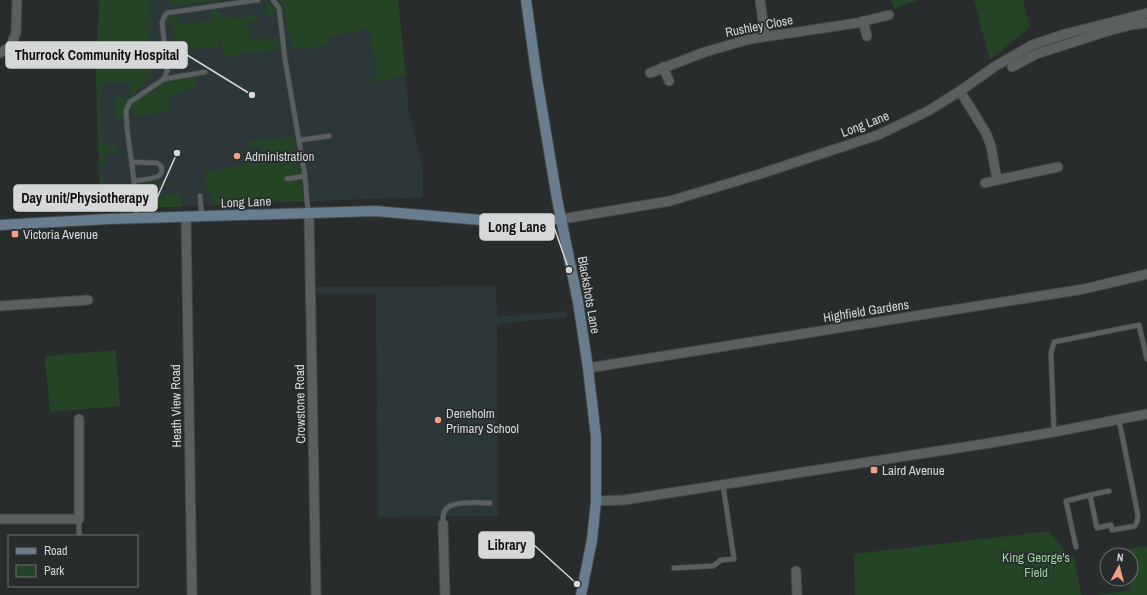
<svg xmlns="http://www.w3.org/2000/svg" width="1147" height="595" font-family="'Archivo Narrow',sans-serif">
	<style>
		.built { fill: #2c373a }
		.green { fill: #244425 }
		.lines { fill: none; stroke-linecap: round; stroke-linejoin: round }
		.lane-casing { stroke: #444748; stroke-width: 6 }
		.street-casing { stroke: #444748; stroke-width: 11 }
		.secondary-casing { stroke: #444748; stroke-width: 12 }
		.lane { stroke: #5a5f60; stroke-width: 4.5 }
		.street { stroke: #5a5f60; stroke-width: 9 }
		.secondary { stroke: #687d8e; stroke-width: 10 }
		.poi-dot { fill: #f2a081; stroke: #282c2d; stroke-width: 1.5 }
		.labels { text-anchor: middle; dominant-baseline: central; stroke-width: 3.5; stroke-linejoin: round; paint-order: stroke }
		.street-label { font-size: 13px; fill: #d5d7d8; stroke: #282c2d }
		.poi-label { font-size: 13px; fill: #d5d7d8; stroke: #282c2d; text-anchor: start }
		.park-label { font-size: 13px; fill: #98d197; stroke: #282c2d }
		.leader { fill: none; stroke: #d5d7d8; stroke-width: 1.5 }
		.callout-dot { fill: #d5d7d8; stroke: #282c2d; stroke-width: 1.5 }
		.callout { fill: #d5d7d8; stroke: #d5d7d8; stroke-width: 1.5 }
		.callout-label { font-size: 14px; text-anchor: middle; font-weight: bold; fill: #111 }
	</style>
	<rect width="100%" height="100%" fill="#282c2d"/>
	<g class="built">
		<path d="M99 0H398L409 113 423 167V197L99 209 100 200 96 77Z"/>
		<path d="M496 286 497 317 567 311V317L497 324 498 516 378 517 376 294H316V287Z"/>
	</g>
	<g class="green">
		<path d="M99 0H157L147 2 152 29 148 30 152 53H156L157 65 148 80 126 103 122 118 116 119 115 98H129V82H104L100 89 102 145 117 146 116 153 106 154V162L100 163 104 193 121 192V186L131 184 133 207 106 209V201L100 200 96 77Z"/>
		<path d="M170 0H228L172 6Z"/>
		<path d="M279 0H398L406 76 372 82 371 77 377 76 370 29 356 31V33L327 36 328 45 292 49 283 6Z"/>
		<path d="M891 0H918L894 8Z"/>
		<path d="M974 0H1023L1030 27 990 60Z"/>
		<path d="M272 3 276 10 271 15 258 16V21L248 22 250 39 268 38 269 42H274V39L279 38 281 49 223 56 221 39 219 41V45L215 48 211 49 210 47 177 51 175 44 173 23 164 24 167 16 177 15 179 24 213 20 212 11 219 10 221 18 232 16 233 19 267 14 266 4Z"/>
		<path d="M195 77 196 88 183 90V93L168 95 169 109 168 110V112L132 116V104L168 80Z"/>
		<path d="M291 136 295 139 303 199 300 201 213 205 211 191 206 190V170H209V172L213 171V170L222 169V171L225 170V168L243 166 242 163 250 162 251 164 262 162V159L269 158 268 150 260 151 259 146 248 148 247 142Z"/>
		<path d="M162 182 166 186 155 187 156 196 180 193 182 207H141L140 188 145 184Z"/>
		<path d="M116 350 120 406 50 412 45 356Z"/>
		<path d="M1049 531 1070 557 1074 556 1081 595H855L854 554Z"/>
		<path d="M1147 546V595H1097L1130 590 1128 579H1131V555H1124L1123 550Z"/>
	</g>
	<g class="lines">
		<g class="lane-casing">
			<g id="lane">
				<path d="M273 0 279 8 285 59 305 176 307 202 309 213"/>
				<path d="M164 79 167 71V63L162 23 164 17 167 13 258 0"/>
				<path d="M300 140 329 136"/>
				<path d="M132 162 157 163 161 166C162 169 162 173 160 175 156 179 140 180 134 181"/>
				<path d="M287 179 305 176"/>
				<path d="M200 196 202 216"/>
				<path d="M137 218 134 181 127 128 126 111 130 102 164 79 205 72"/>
				<path d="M1054 432 1051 353 1054 342 1139 325 1147 359"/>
				<path d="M1090 495 1109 491"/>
				<path d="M443 524C443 519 442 513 446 509 454 500 479 503 490 503"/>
				<path d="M79 536V519"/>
				<path d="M1076 547 1066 501 1090 495 1097 528 1111 525 1112 530 1135 526 1137 522 1138 515 1119 420"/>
				<path d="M674 568 713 566 721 560 734 559 723 485"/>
			</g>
		</g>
		<g class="street-casing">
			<g id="street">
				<path d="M760 0 765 36"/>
				<path d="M863 21 867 36"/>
				<path d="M0 53 10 47 16 33 17 0"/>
				<path d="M663 67 669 81"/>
				<path d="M1012 67 1036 54 1105 32 1131 25 1147 23"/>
				<path d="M650 73 705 52 750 39 857 23 889 15"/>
				<path d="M960 91 986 133 991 146 997 180 1058 167"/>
				<path d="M985 183 997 180"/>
				<path d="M309 213 316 595"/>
				<path d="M186 217 192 595"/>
				<path d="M562 219 670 201 760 174 878 135 928 111 960 91 994 67 1032 45 1065 34 1147 13"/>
				<path d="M0 306 88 300"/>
				<path d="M588 368 1084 289 1147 274"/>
				<path d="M596 501 624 500 990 443 1054 432 1147 414"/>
				<path d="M0 519H79V419"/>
				<path d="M443 524 445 595"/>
				<path d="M796 571 797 595"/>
			</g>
		</g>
		<g class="secondary-casing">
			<g id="secondary">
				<path d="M526 0 537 79 557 199 578 302 588 368 596 437V501L592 540 581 595"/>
				<path d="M0 225 109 219 375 211 493 221 517 222 562 219"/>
			</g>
		</g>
		<use href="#lane" class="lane"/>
		<use href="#street" class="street"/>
		<use href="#secondary" class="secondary"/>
	</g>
	<g class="poi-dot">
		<circle cx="237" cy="156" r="4"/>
		<rect x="11" y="230" width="8" height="8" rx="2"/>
		<circle cx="438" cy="420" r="4"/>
		<rect x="870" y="466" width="8" height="8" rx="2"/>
	</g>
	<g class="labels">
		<g class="street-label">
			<text transform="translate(759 26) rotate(-11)">Rushley Close</text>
			<text transform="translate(865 124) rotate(-21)">Long Lane</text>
			<text transform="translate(246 202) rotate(-2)">Long Lane</text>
			<text transform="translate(589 295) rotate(80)">Blackshots Lane</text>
			<text transform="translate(866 311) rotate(-9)">Highfield Gardens</text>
			<text transform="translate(300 404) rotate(-91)">Crowstone Road</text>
			<text transform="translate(176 406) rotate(-91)">Heath View Road</text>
		</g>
		<g class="poi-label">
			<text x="245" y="156">Administration</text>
			<text x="23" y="234">Victoria Avenue</text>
			<text x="446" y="413">Deneholm<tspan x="446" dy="15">Primary School</tspan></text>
			<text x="882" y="470">Laird Avenue</text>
		</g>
		<g class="park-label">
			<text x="1036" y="557">King George's<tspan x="1036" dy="15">Field</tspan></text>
		</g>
	</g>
	<path class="leader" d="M252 95L187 55M177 153L157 198M569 270L554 227M577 584L534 545"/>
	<g class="callout-dot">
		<circle cx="252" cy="95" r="4"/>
		<circle cx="177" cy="153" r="4"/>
		<circle cx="569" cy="270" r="4"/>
		<circle cx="577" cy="584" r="4"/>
	</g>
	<g class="callout">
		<rect x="6" y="42" width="181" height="26" rx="4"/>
		<rect x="14" y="185" width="143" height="26" rx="4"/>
		<rect x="480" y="214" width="74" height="26" rx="4"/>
		<rect x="479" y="532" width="55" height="26" rx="4"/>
	</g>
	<g class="callout-label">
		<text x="97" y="60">Thurrock Community Hospital</text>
		<text x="85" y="203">Day unit/Physiotherapy</text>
		<text x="517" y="232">Long Lane</text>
		<text x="507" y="550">Library</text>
	</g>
	<rect x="8" y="535" width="130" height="52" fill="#282c2d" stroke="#6d7071"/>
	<rect x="16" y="548" width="20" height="6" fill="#687d8e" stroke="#6d7071"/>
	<text x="44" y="555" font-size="12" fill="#d5d7d8">Road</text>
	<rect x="16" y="565" width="20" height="12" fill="#244425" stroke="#6d7071"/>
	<text x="44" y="575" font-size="12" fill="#d5d7d8">Park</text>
	<g transform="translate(1119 567) rotate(7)"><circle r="19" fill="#282c2d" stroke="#6d7071"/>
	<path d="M0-3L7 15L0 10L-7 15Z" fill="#f2a081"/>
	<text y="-6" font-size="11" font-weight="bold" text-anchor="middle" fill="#d5d7d8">N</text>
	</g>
</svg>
